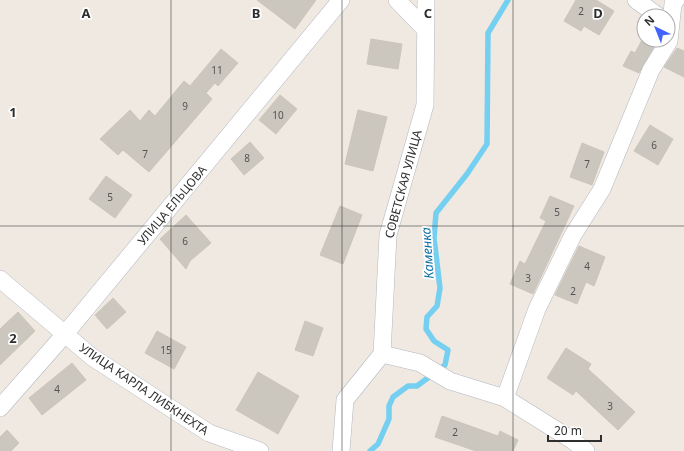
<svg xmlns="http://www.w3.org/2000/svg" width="684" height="451" font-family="'Noto Sans',sans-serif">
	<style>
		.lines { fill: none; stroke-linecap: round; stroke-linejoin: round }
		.stream { stroke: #75cff0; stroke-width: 5.5 }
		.building { fill: #cbc7bf; stroke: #cbc5ba }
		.minor-casing { stroke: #b4b7c1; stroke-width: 18 }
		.minor { stroke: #fff; stroke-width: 17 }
		.grid { fill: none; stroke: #2e2e2e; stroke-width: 1; stroke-opacity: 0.55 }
		.labels { text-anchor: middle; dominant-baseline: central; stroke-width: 3.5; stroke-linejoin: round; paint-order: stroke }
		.number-label { font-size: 10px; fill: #555452 }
		.street-label { font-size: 12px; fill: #2e2e2e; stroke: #fff }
		.water-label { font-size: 13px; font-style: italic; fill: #0d6fa3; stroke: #fff }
		.grid-label { font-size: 13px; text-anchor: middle; font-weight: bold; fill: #2e2e2e; stroke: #fff; stroke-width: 3.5; stroke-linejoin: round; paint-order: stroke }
	</style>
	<rect width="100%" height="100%" fill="#efe9e1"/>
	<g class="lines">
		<path class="stream" d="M370 451 378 444 389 419V406L393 397 408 386H417L445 365 448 350 434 341 426 329 427 317 437 306 440 288 434 238 436 213 467 174 487 144 488 33 508 0"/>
	</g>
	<g class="building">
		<path d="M257 0H316L295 29Z"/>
		<path d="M576 0H596L614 11 599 35 584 26 581 31 564 21Z"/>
		<path d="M371 39 402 44 398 69 367 64Z"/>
		<path d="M642 40H658L639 73 623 66 631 51 635 53Z"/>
		<path d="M677 48 684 51V77L664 67Z"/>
		<path d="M221 49 238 63 218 86 215 83 206 93 212 99 149 172 123 150 118 155 100 139 130 110 140 121 149 110 155 116 184 81 190 86Z"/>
		<path d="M280 95 297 109 276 134 259 120Z"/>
		<path d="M358 110 387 117 373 171 345 164Z"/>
		<path d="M650 125 673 139 658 165 634 151Z"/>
		<path d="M250 142 264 158 244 175 231 159Z"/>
		<path d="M582 143 604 152 592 185 570 177Z"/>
		<path d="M106 176 132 195 115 218 89 199Z"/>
		<path d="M550 196 574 206 533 294 510 284 520 261 525 264 546 221 540 218Z"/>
		<path d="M340 206 362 215 343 264 320 255Z"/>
		<path d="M186 215 211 243 190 261 186 269 160 239Z"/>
		<path d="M579 246 605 257 594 286 586 282 577 304 555 295Z"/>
		<path d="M113 298 126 312 107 329 95 315Z"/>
		<path d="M18 312 35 331 0 365V329Z"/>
		<path d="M305 321 323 328 313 356 295 350Z"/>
		<path d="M157 331 186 347 174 369 145 353Z"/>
		<path d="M566 348 591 364 588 369 635 412 618 430 576 391 573 395 547 378Z"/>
		<path d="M72 363 86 380 42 415 29 398Z"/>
		<path d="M258 372 299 396 278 434 236 410Z"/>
		<path d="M442 416 498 436 500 431 518 440 513 451H476L435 437Z"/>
		<path d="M7 430 19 443 11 451H0V437Z"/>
	</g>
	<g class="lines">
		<g class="minor-casing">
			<g id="minor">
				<path d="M397 0 425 29"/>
				<path d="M636 0 658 16"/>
				<path d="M0 279 92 357 209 433 260 451"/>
				<path d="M382 354 420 363 450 381 505 398 572 440 586 451"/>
				<path d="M505 398 537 309 573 235 602 189 651 70 669 41 673 4 676 0"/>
				<path d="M0 408 65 334 341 0"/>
				<path d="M341 451 345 400 382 354 388 235 425 105 426 0"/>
			</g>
		</g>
		<use href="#minor" class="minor"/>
	</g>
	<path class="grid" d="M171 0V451M342 0V451M513 0V451M0 226H684"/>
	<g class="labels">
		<g class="number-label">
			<text x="581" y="11">2</text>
			<text x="217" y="70">11</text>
			<text x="185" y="106">9</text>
			<text x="278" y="115">10</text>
			<text x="654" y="145">6</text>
			<text x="145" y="154">7</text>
			<text x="247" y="158">8</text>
			<text x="587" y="164">7</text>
			<text x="110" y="197">5</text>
			<text x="557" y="212">5</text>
			<text x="185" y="241">6</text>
			<text x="587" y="266">4</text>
			<text x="528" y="278">3</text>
			<text x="573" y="291">2</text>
			<text x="166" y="350">15</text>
			<text x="57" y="389">4</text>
			<text x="610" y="406">3</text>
			<text x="455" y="432">2</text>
		</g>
		<g class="street-label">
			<text transform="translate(403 184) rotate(-75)">СОВЕТСКАЯ УЛИЦА</text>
			<text transform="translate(172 205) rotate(-50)">УЛИЦА ЕЛЬЦОВА</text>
			<text transform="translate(144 389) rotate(34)">УЛИЦА КАРЛА ЛИБКНЕХТА</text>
		</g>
		<g class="water-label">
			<text transform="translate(427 253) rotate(-94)">Каменка</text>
		</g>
	</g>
	<g class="grid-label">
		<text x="86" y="18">A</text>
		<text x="256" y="18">B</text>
		<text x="428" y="18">C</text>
		<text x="598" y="18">D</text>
		<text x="13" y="117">1</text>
		<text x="13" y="343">2</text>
	</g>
	<g transform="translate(656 28) rotate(317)"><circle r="19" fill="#ffffff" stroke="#ababab"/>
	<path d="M0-3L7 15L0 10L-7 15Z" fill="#4264fb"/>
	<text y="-6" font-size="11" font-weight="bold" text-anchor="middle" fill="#2e2e2e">N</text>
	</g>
	<path d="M548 435v6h53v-6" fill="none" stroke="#2e2e2e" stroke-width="2"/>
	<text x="554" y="435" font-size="12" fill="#2e2e2e" stroke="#ffffff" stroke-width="3" paint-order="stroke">20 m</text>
</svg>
